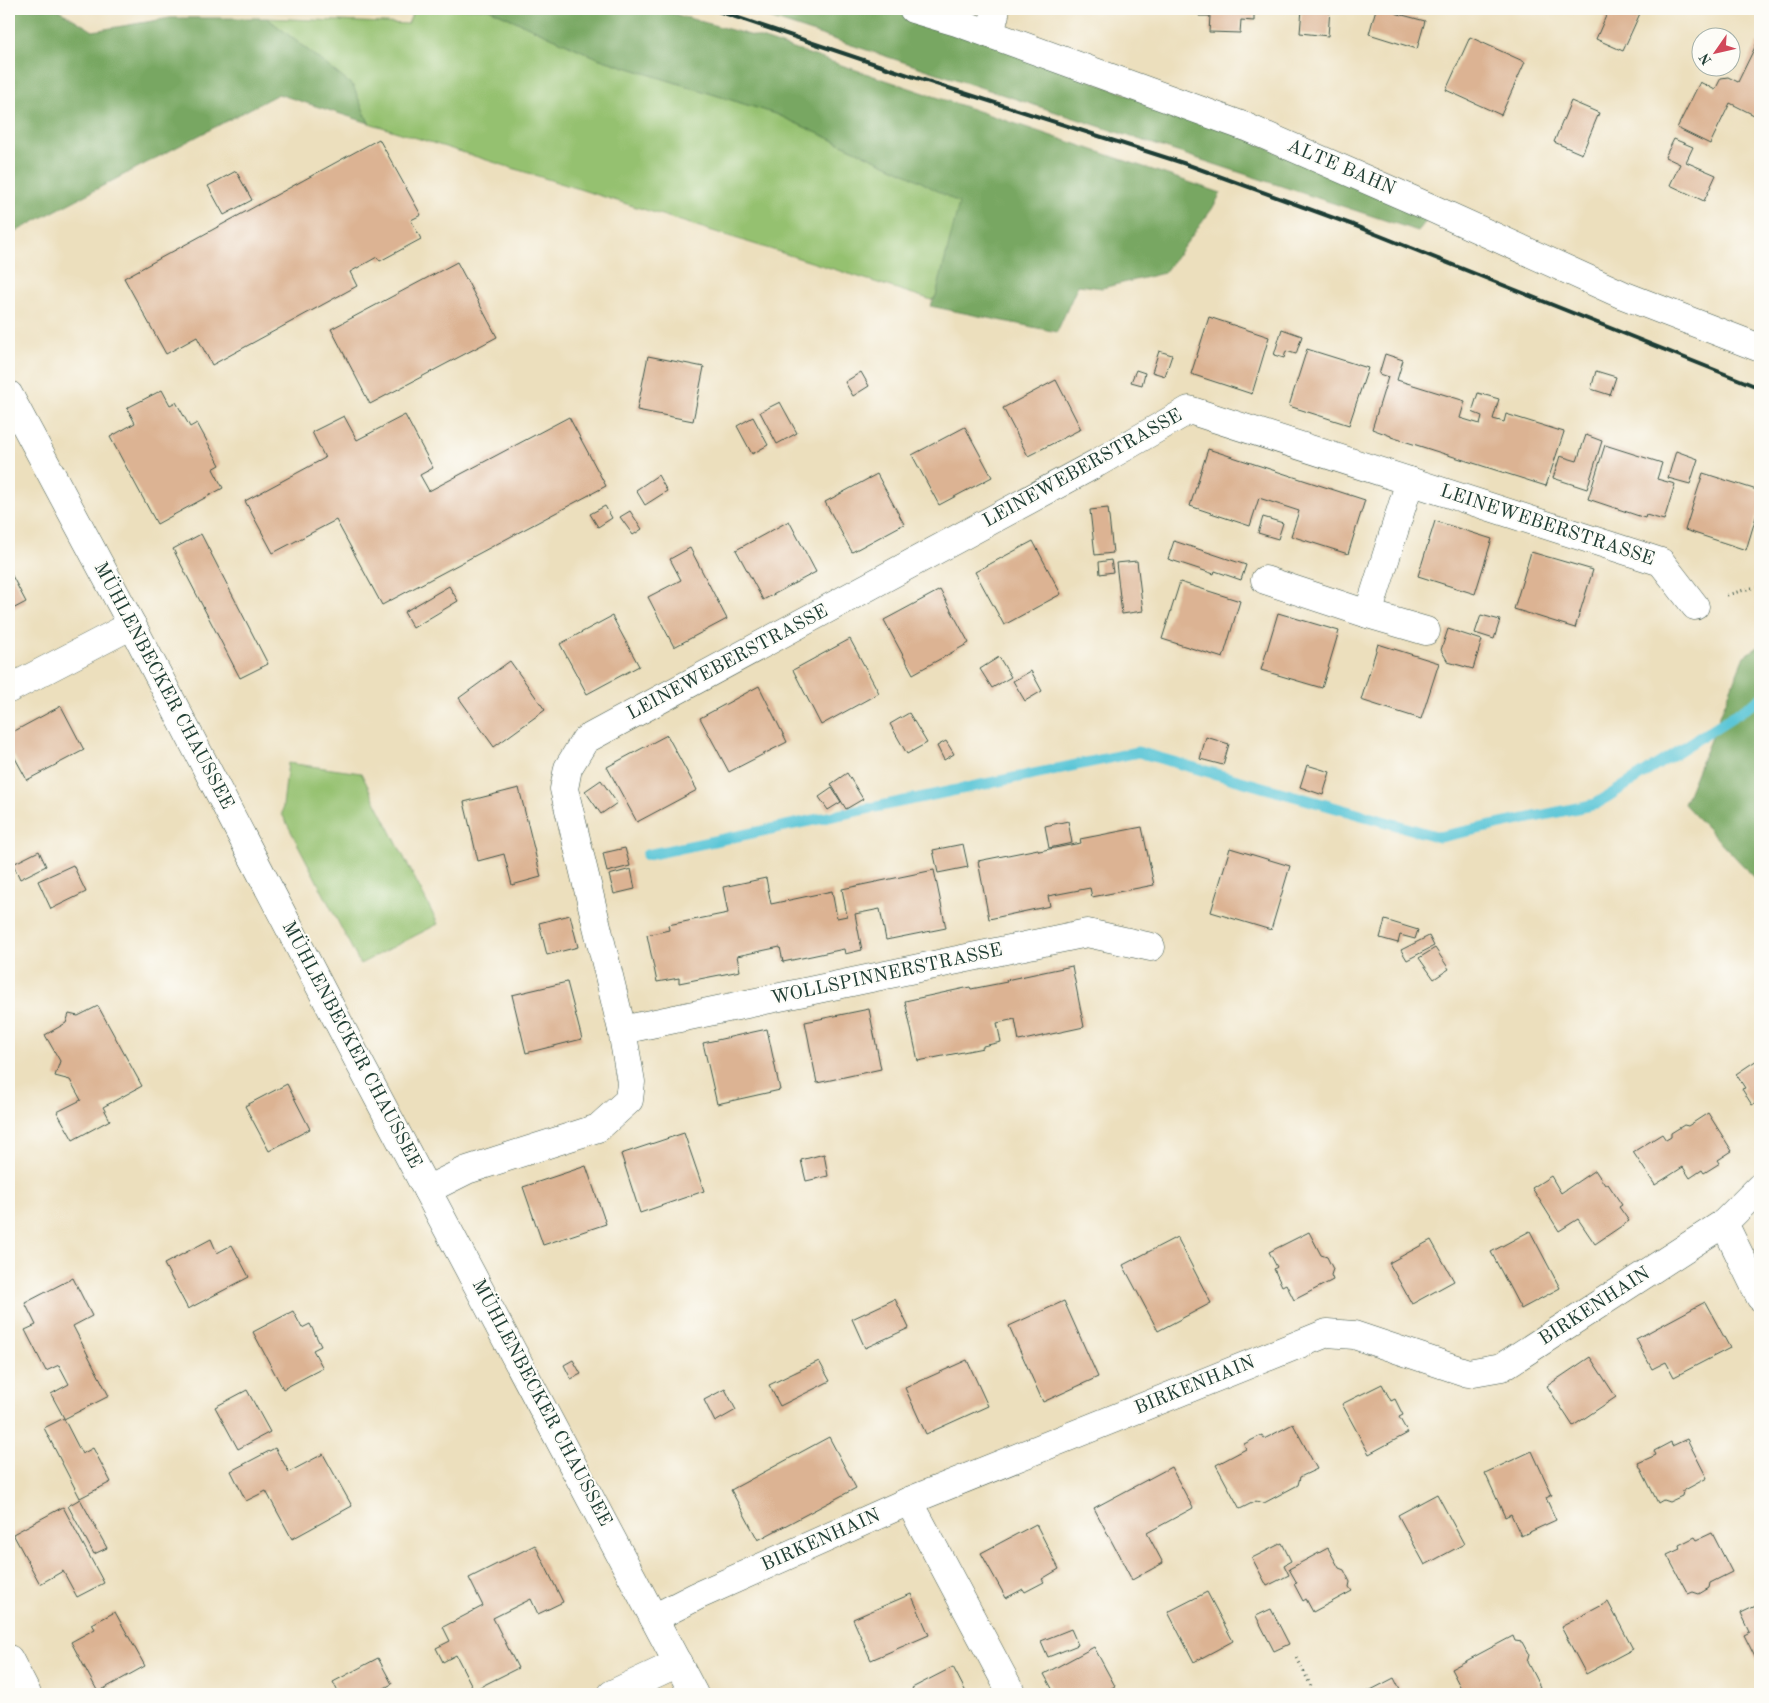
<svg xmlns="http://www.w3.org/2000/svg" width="1769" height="1703" font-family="'Old Standard TT',serif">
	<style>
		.green { fill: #95c16f; stroke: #5a7f52 }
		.forest { fill: #78a762; stroke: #4c724b }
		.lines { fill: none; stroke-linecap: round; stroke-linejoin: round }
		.stream { stroke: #5cc6d7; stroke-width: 11 }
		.building { fill: #dcb393 }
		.street-casing { stroke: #3e5549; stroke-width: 29 }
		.secondary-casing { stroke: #3e5549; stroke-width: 29 }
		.path { stroke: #3e5549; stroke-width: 3; stroke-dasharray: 1 4; stroke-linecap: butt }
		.street { stroke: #fff; stroke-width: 28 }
		.secondary { stroke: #fff; stroke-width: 28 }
		.rail { stroke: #1f3d34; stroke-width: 4 }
		.labels { text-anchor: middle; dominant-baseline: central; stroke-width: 4; stroke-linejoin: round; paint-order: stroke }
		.street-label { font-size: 19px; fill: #1f3d34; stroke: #fdfcf7 }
	</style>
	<rect width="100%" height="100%" fill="#fdfcf7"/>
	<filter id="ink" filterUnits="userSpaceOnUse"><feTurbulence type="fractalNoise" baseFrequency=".02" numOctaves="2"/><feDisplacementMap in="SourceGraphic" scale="10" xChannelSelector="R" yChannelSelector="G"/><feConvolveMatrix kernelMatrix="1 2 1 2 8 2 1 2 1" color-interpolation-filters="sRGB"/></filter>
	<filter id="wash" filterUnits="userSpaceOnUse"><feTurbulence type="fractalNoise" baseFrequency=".0096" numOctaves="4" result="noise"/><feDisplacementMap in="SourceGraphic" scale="20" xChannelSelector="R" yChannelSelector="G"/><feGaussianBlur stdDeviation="1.12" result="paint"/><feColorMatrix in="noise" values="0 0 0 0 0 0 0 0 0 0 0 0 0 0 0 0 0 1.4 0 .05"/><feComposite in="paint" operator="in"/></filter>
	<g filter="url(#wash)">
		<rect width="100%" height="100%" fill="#ecdfbd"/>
		<g class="green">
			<path d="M414 9H489L600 59 776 114 907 174 960 203 936 296 932 300 369 123 353 86 267 18 408 24Z"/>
			<path d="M288 763 361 773 438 924 360 964 282 814Z"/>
		</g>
		<g class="forest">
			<path d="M9 9H57L93 31 170 18H267L353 86 369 123 278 94 9 235Z"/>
			<path d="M489 9H656L764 39 1221 193 1212 209 1164 273 1102 288 1078 285 1057 332 930 306 936 296 959 203 907 174 776 114 600 59Z"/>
			<path d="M742 9H888L955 30 1250 140 1428 219 1418 231Z"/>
			<path d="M1760 645V883L1684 804 1744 656Z"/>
		</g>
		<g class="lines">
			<path class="stream" d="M647 855 1138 752 1439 837 1596 804 1760 699"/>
		</g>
		<g id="blocks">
			<g class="building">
				<path d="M1199 9H1254V21L1241 20 1240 33 1209 32 1210 16H1199Z"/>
				<path d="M1302 9H1330L1328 36 1300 33Z"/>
				<path d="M1376 9H1396L1395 13 1425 21 1417 49 1369 34Z"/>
				<path d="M1609 9H1642L1623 51 1596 39Z"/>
				<path d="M1470 37 1525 62 1501 115 1446 90Z"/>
				<path d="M1757 43 1760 45V118L1730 103 1710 144 1677 128 1700 82 1715 90 1721 78 1728 77 1738 82Z"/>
				<path d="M1571 101 1599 113 1582 154 1554 142Z"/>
				<path d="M379 139 421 215 411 220 421 239 380 261 377 257 350 272 357 286 212 365 197 337 166 354 124 278Z"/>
				<path d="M1674 139 1693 147 1686 162 1716 175 1704 201 1670 185 1680 164 1665 157Z"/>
				<path d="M236 171 252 200 224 215 208 186Z"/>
				<path d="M457 262 497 337 370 404 331 329Z"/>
				<path d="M1209 317 1269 337 1252 394 1191 374Z"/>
				<path d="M1282 329 1302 336 1296 354 1286 351 1284 358 1274 355Z"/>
				<path d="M1307 349 1368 368 1349 425 1289 406Z"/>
				<path d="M1159 351 1172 355 1165 376 1152 372Z"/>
				<path d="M1385 354 1403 360 1397 380 1465 401 1460 418 1480 424 1482 416 1472 412 1478 393 1499 399 1493 419 1504 422 1506 414 1564 432 1546 486 1391 437V436L1372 429 1388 377 1379 374Z"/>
				<path d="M648 356 704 367 693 421 637 410Z"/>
				<path d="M1136 370 1145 373 1142 385 1131 382Z"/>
				<path d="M1596 371 1616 377 1610 395 1591 389Z"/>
				<path d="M861 372 869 386 853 396 845 382Z"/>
				<path d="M1056 380 1081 429 1028 456 1003 408Z"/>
				<path d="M162 390 170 405 176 402 190 427 197 423 220 465 213 469 223 488 157 524 110 437 135 423 127 408Z"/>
				<path d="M780 402 797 433 777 444 760 412Z"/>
				<path d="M405 415 433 468 420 475 429 491 569 417 606 486 382 605 336 520 273 553 245 501 325 458 312 432 344 416 357 440Z"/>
				<path d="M753 417 768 445 752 454 737 426Z"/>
				<path d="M965 427 992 477 939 505 912 455Z"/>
				<path d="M1586 435 1602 441 1587 489 1553 478 1560 456 1577 461Z"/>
				<path d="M1605 445 1662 463 1657 479 1675 484 1664 520 1646 515 1645 518 1588 499Z"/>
				<path d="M1208 449 1365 500 1348 554 1291 536 1299 511 1259 498 1250 526 1190 506Z"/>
				<path d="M1676 451 1698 459 1690 484 1668 478Z"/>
				<path d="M1703 473 1760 491V504L1746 550 1685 530Z"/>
				<path d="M877 474 904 524 852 552 825 502Z"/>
				<path d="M658 475 667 491 645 505 636 490Z"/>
				<path d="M605 506 612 518 598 527 590 514Z"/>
				<path d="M1108 508 1113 553 1095 555 1090 510Z"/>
				<path d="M630 511 642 529 633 535 620 517Z"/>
				<path d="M1263 517 1283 523 1278 539 1258 533Z"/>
				<path d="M789 521 816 572 763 600 736 550Z"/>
				<path d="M1435 521 1492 539 1475 594 1418 576Z"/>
				<path d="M201 534 268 664 240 678 173 549Z"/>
				<path d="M1033 541 1061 594 1004 625 975 572Z"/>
				<path d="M1174 541 1246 565 1241 580 1215 571 1214 574 1168 559Z"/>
				<path d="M690 548 727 619 674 647 648 597 681 580 670 559Z"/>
				<path d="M1531 552 1593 570 1575 628 1514 609Z"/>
				<path d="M1111 560 1113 572 1100 574 1099 562Z"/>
				<path d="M1137 561 1143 611 1122 614 1116 563Z"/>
				<path d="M9 570 26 602 9 611Z"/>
				<path d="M1180 582 1240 601 1223 658 1162 639Z"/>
				<path d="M449 586 458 601 413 628 404 612Z"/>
				<path d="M940 590 969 643 913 674 884 620Z"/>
				<path d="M1278 613 1339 631 1322 688 1261 670Z"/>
				<path d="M1481 615 1500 620 1494 639 1475 633Z"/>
				<path d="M612 616 639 666 587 694 560 644Z"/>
				<path d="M1448 629 1482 640 1473 669 1448 662 1441 650Z"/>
				<path d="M850 639 879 693 821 725 793 670Z"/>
				<path d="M1378 644 1439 663 1421 719 1361 700Z"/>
				<path d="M999 657 1011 677 992 688 980 669Z"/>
				<path d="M510 661 545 710 494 747 459 698Z"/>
				<path d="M1031 671 1042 691 1025 701 1013 681Z"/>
				<path d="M759 686 787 742 729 772 700 718Z"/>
				<path d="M61 706 84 750 27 780 9 747V734Z"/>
				<path d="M909 713 927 743 907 754 890 724Z"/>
				<path d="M667 735 697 790 637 822 607 767Z"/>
				<path d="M1206 737 1229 744 1223 765 1200 759Z"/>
				<path d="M946 741 954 754 944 760 937 746Z"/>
				<path d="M1307 765 1330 772 1323 795 1300 787Z"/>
				<path d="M847 773 863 799 846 809 831 784Z"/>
				<path d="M601 780 617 803 601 814 585 791Z"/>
				<path d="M519 788 541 877 512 885 504 854 478 861 464 802Z"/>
				<path d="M832 788 841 802 828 810 819 797Z"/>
				<path d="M1068 821 1072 843 1049 848 1045 826Z"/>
				<path d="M1142 827 1154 885 1092 897 1090 888 1048 896 1050 906 989 919 978 861 1038 849 1039 851 1081 843 1080 839Z"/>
				<path d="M963 844 968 867 938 873 933 850Z"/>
				<path d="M625 848 630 866 607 872 603 853Z"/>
				<path d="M1230 848 1290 866 1271 930 1211 912Z"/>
				<path d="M39 851 46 866 20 879 13 864Z"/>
				<path d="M73 865 86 892 51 909 38 881Z"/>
				<path d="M631 869 635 889 614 894 609 875Z"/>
				<path d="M934 870 946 928 886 940 880 909 855 914 862 950 845 954 844 949 783 962 780 947 737 956 740 971 679 983V978L657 982 647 935 669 930 668 925 728 913 723 887 766 878 771 904 832 891 837 918 847 916 842 889Z"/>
				<path d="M570 915 578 947 547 955 539 923Z"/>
				<path d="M1385 920 1418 930 1415 939 1400 935 1398 943 1380 938Z"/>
				<path d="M1429 936 1434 946 1407 960 1401 950Z"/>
				<path d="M1435 948 1449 969 1434 979 1419 958Z"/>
				<path d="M1072 966 1084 1027 1019 1041 1015 1019 997 1023 1001 1042 983 1046V1048L918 1061 905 1001 970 987 971 989 1007 982 1006 980Z"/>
				<path d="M567 982 582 1039 526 1053 512 995Z"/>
				<path d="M98 1006 142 1086 103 1107 110 1120 73 1140 57 1112 81 1100 70 1080 55 1076 60 1061 45 1035 66 1023 69 1014 78 1016Z"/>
				<path d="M869 1009 881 1069 817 1083 805 1022Z"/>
				<path d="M767 1029 780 1090 717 1104 703 1043Z"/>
				<path d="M1760 1058V1111L1755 1103 1752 1105 1742 1089 1745 1088 1736 1074Z"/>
				<path d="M287 1084 310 1129 269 1151 245 1106Z"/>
				<path d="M1708 1113 1732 1151 1718 1160 1720 1163 1704 1173 1702 1170 1690 1178 1683 1167 1655 1185 1633 1152 1662 1134 1666 1140 1671 1137V1133L1684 1125 1688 1126Z"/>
				<path d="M684 1133 704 1191 640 1213 621 1154Z"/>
				<path d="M824 1154 828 1176 806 1181 801 1160Z"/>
				<path d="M586 1166 606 1224 543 1245 523 1187Z"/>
				<path d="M1595 1170 1605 1185 1608 1184 1622 1205 1619 1207 1629 1221 1595 1244 1578 1219 1559 1231 1532 1188 1551 1176 1561 1193Z"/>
				<path d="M1530 1231 1560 1288 1521 1309 1491 1252Z"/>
				<path d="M1309 1232 1321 1255 1327 1257 1333 1269 1331 1275 1333 1280 1294 1300 1286 1284 1282 1286 1274 1269 1277 1267 1269 1252Z"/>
				<path d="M1177 1237 1211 1303 1158 1331 1123 1265Z"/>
				<path d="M211 1239 217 1253 232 1245 249 1277 188 1309 164 1264Z"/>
				<path d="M1431 1240 1454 1281 1412 1304 1389 1263Z"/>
				<path d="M73 1278 92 1316 73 1326 109 1396 64 1419 82 1454 93 1448 111 1482 80 1498 44 1428 64 1418 51 1394 69 1384 59 1365 46 1371 25 1330 36 1325 25 1303Z"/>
				<path d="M895 1299 909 1328 865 1348 852 1319Z"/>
				<path d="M1064 1301 1098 1377 1043 1402 1009 1326Z"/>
				<path d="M1705 1302 1730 1348 1674 1377 1666 1362 1652 1369 1636 1339Z"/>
				<path d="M293 1311 302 1328 310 1324 321 1346 313 1350 323 1368 283 1389 253 1332Z"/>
				<path d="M1590 1357 1616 1397 1573 1426 1547 1386Z"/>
				<path d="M573 1360 581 1374 571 1379 564 1365Z"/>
				<path d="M967 1360 988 1406 926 1434 905 1388Z"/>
				<path d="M819 1361 830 1381 780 1406 769 1385Z"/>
				<path d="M1382 1384 1391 1401 1395 1399 1403 1415 1399 1417 1408 1433 1369 1454 1342 1404Z"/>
				<path d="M725 1389 736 1410 715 1422 704 1400Z"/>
				<path d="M247 1390 270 1432 238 1449 215 1407Z"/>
				<path d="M1293 1424 1317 1469 1300 1477 1298 1485 1264 1503 1256 1501 1240 1509 1216 1465 1246 1449 1244 1444 1262 1435 1264 1439Z"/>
				<path d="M829 1437 856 1488 758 1540 731 1490Z"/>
				<path d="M1687 1439 1707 1478 1683 1491 1682 1496 1669 1502 1663 1500 1658 1503 1638 1463 1656 1455 1654 1451 1671 1442 1672 1446Z"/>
				<path d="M275 1448 289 1472 323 1454 352 1506 292 1539 266 1491 246 1501 231 1471Z"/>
				<path d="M1532 1451 1552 1495 1546 1498 1556 1520 1521 1536 1511 1514 1505 1517 1485 1473Z"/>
				<path d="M1171 1467 1193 1508 1147 1533 1163 1563 1132 1580 1094 1508Z"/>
				<path d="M1437 1494 1464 1544 1425 1565 1398 1515Z"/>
				<path d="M80 1499 107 1548 94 1554 68 1506Z"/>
				<path d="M63 1507 104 1583 77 1597 63 1571 40 1584 13 1534Z"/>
				<path d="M1036 1524 1059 1569 1042 1579 1044 1582 1025 1592 1023 1589 1006 1598 981 1553Z"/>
				<path d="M1712 1533 1732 1572 1710 1583 1709 1588 1699 1594 1693 1592 1688 1594 1667 1555 1680 1549 1679 1545 1695 1537 1697 1540Z"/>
				<path d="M1282 1543 1291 1561 1284 1565 1289 1575 1267 1586 1252 1558Z"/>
				<path d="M535 1545 563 1602 538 1614 531 1599 493 1618 518 1668 474 1690 456 1655 443 1662 436 1648 450 1641 443 1627 483 1606 469 1578Z"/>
				<path d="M1328 1548 1339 1568 1344 1570 1350 1582 1349 1587 1352 1591 1313 1612 1306 1599 1303 1601 1294 1584 1297 1583 1289 1569Z"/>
				<path d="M1207 1592 1233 1641 1194 1662 1168 1612Z"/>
				<path d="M911 1594 929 1635 871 1660 853 1619Z"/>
				<path d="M1608 1602 1633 1649 1586 1674 1561 1627Z"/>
				<path d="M1760 1604V1667L1744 1635 1750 1632 1741 1613Z"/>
				<path d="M1271 1609 1289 1644 1274 1651 1256 1616Z"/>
				<path d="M115 1612 145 1666 98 1692 71 1642 95 1629 92 1624Z"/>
				<path d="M1071 1629 1078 1645 1048 1657 1041 1641Z"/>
				<path d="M1513 1636 1515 1641 1522 1642 1529 1655 1527 1662 1540 1687 1526 1694H1464L1451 1669Z"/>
				<path d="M1094 1647 1115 1686 1101 1694H1055L1044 1674Z"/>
				<path d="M378 1658 392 1684 373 1694H339L333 1682Z"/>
				<path d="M953 1667 967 1694H915L912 1688Z"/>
				<path d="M1394 1678 1402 1694H1363Z"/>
			</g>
		</g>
	</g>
	<g filter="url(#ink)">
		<use href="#blocks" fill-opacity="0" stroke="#3e5549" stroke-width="1"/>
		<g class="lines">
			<g class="street-casing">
				<g id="street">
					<path d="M913 9 957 22 1246 127 1429 207 1623 295 1760 348"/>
					<path d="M990 34 995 14 994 9"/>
					<path d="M1265 580 1368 614 1410 481"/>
					<path d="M1368 614 1426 631"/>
					<path d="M9 689 132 625"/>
					<path d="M622 1030 1087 933 1151 947"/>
					<path d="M427 1190 467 1170 598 1128 629 1100 631 1082 622 1030 564 789 568 768 585 740 1097 463 1189 410 1661 562 1695 606"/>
					<path d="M1724 1223 1760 1187"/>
					<path d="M909 1501 1012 1694"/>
					<path d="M654 1618 697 1596 909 1501 1327 1333 1354 1335 1468 1373 1502 1367 1724 1223 1760 1297"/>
					<path d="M9 1659 27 1694"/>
					<path d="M612 1694 678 1663"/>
				</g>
			</g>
			<g class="secondary-casing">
				<path id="secondary" d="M9 395 132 625 358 1060 694 1694"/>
			</g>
			<g class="path">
				<path d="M1727 595 1751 588 1760 587"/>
				<path d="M1297 1658 1315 1694"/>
			</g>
			<use href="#street" class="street"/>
			<use href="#secondary" class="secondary"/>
			<path class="rail" d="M712 9 908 75 1183 163 1353 225 1760 388"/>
		</g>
	</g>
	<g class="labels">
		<g class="street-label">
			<text transform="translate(1341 168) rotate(23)">ALTE BAHN</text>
			<text transform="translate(1083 469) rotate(-29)">LEINEWEBERSTRASSE</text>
			<text transform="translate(1547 526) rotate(18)">LEINEWEBERSTRASSE</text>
			<text transform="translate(728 663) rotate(-28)">LEINEWEBERSTRASSE</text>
			<text transform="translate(163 686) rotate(62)">MÜHLENBECKER CHAUSSEE</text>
			<text transform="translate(887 975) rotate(-12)">WOLLSPINNERSTRASSE</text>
			<text transform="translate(351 1045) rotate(62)">MÜHLENBECKER CHAUSSEE</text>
			<text transform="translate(1595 1307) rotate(-33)">BIRKENHAIN</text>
			<text transform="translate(1195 1386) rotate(-22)">BIRKENHAIN</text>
			<text transform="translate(541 1403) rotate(62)">MÜHLENBECKER CHAUSSEE</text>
			<text transform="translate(821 1541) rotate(-24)">BIRKENHAIN</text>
		</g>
	</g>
	<rect width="1769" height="1703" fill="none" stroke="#fdfcf7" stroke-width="30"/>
	<g transform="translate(1716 52) rotate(236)"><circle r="24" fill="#fdfcf7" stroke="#a4b0a9"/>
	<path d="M0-4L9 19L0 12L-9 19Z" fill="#d1495b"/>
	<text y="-8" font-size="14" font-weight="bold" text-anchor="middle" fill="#1f3d34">N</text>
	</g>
</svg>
